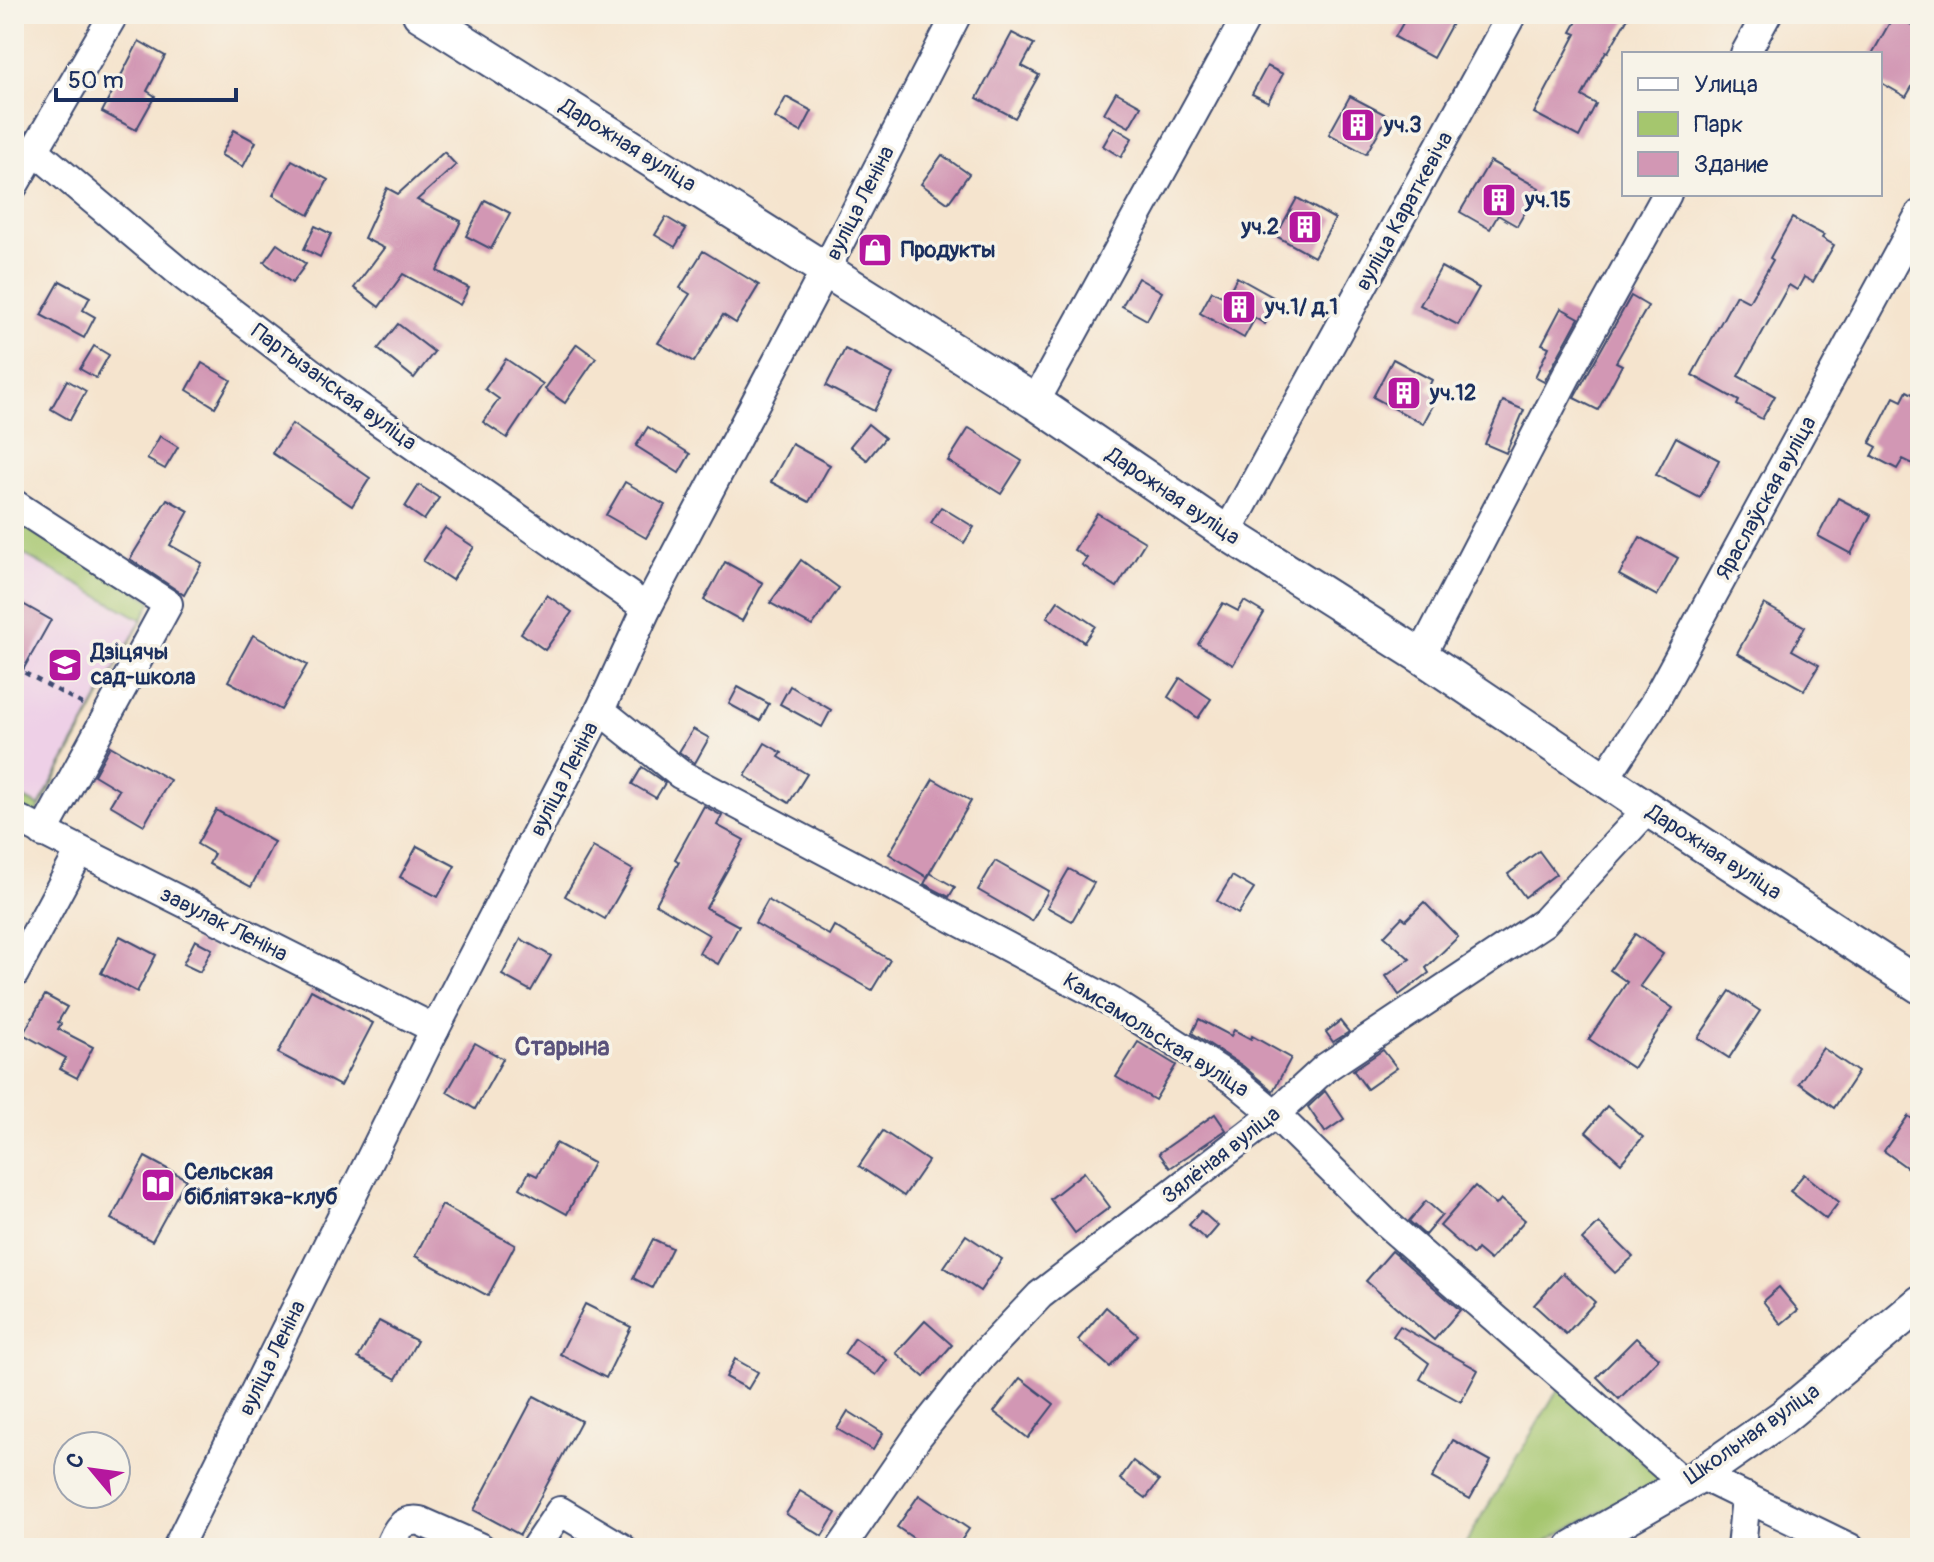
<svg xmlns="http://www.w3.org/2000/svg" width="1934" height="1562" font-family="Pangolin,sans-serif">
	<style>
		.built { fill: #eed0e7 }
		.green { fill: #a5c66e; stroke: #607a66; stroke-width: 2 }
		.building { fill: #d297b4 }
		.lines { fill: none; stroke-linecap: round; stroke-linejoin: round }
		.minor-casing { stroke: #3c4a6f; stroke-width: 32 }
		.major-casing { stroke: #3c4a6f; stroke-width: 38 }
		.path { stroke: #3c4a6f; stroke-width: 4; stroke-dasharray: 6 6; stroke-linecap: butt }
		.minor { stroke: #fff; stroke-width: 28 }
		.major { stroke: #fff; stroke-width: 34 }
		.labels { text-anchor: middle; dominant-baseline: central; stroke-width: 7; stroke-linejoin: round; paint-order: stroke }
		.poi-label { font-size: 22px; font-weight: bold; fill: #1b2f5e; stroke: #f7f3e8; text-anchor: start }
		.street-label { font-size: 22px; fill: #1b2f5e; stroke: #f7f3e8 }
		.quarter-label { font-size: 26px; font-weight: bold; fill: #5b537c; stroke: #f7f3e8 }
	</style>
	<rect width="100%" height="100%" fill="#f7f3e8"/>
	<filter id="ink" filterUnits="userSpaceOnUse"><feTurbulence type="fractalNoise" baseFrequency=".0125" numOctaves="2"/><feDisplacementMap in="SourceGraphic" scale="16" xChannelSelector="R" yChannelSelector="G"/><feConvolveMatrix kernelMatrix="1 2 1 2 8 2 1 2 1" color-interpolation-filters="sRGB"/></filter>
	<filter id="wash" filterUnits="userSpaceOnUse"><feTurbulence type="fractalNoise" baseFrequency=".006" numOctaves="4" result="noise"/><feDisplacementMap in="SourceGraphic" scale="32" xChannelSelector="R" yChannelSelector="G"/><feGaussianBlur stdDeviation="1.8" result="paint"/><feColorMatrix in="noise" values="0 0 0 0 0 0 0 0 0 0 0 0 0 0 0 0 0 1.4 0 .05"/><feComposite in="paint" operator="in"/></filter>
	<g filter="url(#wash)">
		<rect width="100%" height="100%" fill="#f5e4ce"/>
		<path class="built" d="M14 549 142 620 38 807 14 793Z"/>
		<g class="green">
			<path d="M14 512 152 601 34 818 14 807V793L39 806 142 620 14 549Z"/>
			<path d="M1561 1384 1604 1418 1659 1480 1655 1487 1594 1515 1533 1548H1463Z"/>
		</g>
		<g id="blocks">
			<g class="building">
				<path d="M1408 14H1443L1454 20 1433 58 1395 37Z"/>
				<path d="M1581 14H1630L1608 52 1606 51 1582 96 1596 104 1579 137 1534 113 1576 34 1571 32Z"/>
				<path d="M1894 15 1920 30V73L1906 97 1880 82V54H1872Z"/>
				<path d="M1012 33 1034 44 1022 66 1039 75 1015 118 977 98Z"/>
				<path d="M139 41 165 56 147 91 155 96 136 130 102 112Z"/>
				<path d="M1267 66 1283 74 1268 102 1252 94Z"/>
				<path d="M1116 92 1141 106 1129 127 1104 113Z"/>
				<path d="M1350 96 1388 116 1366 154 1329 134Z"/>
				<path d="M786 97 812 111 801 132 775 118Z"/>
				<path d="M1114 127 1132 138 1121 157 1103 146Z"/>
				<path d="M234 130 256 142 243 167 221 155Z"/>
				<path d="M444 152 456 165 417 200 461 221 437 271 469 288 460 305 403 274 379 307 354 288 384 248 364 238 387 188 398 194Z"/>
				<path d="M942 155 969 174 948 203 921 184Z"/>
				<path d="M292 160 328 180 309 215 273 195Z"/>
				<path d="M1490 161 1539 188 1517 226 1498 215 1490 229 1460 212Z"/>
				<path d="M1297 198 1335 219 1314 257 1276 236Z"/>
				<path d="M485 200 510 213 491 249 466 236Z"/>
				<path d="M666 217 686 229 675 247 655 235Z"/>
				<path d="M1792 218 1824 235 1822 238 1834 245 1813 282 1804 277 1797 290 1789 285 1738 376 1775 396 1762 419 1737 405 1739 401 1692 375 1736 295 1749 302 1773 260 1770 258Z"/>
				<path d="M315 226 331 234 320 257 304 249Z"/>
				<path d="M277 244 306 264 292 283 264 262Z"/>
				<path d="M703 251 759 285 736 323 723 315 694 362 658 343 690 294 680 288Z"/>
				<path d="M1441 267 1479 288 1458 325 1420 305Z"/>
				<path d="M1237 277 1278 300 1265 324 1255 318 1244 338 1200 313 1212 291 1226 298Z"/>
				<path d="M1138 278 1162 292 1147 320 1122 306Z"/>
				<path d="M60 281 90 297 83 310 95 317 84 338 41 315Z"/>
				<path d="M1631 296 1648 306 1616 362 1622 365 1598 410 1574 398Z"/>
				<path d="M1561 308 1579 318 1544 382 1535 377 1549 347 1542 344Z"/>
				<path d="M398 324 434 352 414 378 378 349Z"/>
				<path d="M577 344 596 358 565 403 545 389Z"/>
				<path d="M94 346 109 355 96 378 80 369Z"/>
				<path d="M845 349 893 374 874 411 826 386Z"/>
				<path d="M506 359 543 384 507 438 483 422 499 399 485 389Z"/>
				<path d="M1393 359 1432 380 1427 390 1438 396 1423 424 1373 397Z"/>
				<path d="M202 363 231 380 215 407 187 390Z"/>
				<path d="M67 380 86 391 70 420 51 409Z"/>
				<path d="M1907 391 1920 398V449L1913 464 1903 459 1897 469 1872 456 1877 447 1870 443 1894 397 1902 401Z"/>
				<path d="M1503 401 1524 410 1506 453 1485 444Z"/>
				<path d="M292 424 370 478 352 506 272 453Z"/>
				<path d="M868 424 885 438 867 460 850 446Z"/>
				<path d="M648 427 690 454 679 473 636 446Z"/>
				<path d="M969 428 1022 461 1001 494 948 461Z"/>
				<path d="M160 436 178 447 165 469 147 459Z"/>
				<path d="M1676 437 1719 460 1700 498 1656 475Z"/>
				<path d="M792 444 830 465 809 502 771 482Z"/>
				<path d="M625 482 665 505 646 538 606 515Z"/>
				<path d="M419 485 439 498 424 520 405 507Z"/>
				<path d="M1838 498 1871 515 1851 554 1818 536Z"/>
				<path d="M167 499 189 511 170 545 202 563 184 595 130 559Z"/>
				<path d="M941 507 974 527 964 543 931 523Z"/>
				<path d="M1097 513 1145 542 1117 587 1082 565 1087 558 1074 550Z"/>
				<path d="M445 528 474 547 452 580 423 561Z"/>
				<path d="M1640 537 1678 558 1657 596 1619 575Z"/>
				<path d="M801 560 839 588 812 626 770 603Z"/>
				<path d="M725 562 763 583 742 621 704 600Z"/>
				<path d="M547 595 572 612 545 650 521 633Z"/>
				<path d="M14 599 51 620 14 686Z"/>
				<path d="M1058 601 1095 626 1084 642 1047 617Z"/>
				<path d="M1244 601 1264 613 1233 665 1198 644 1223 603 1238 611Z"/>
				<path d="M1764 604 1805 627 1792 650 1819 665 1804 690 1737 653Z"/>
				<path d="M253 635 307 665 281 710 228 681Z"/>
				<path d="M1180 678 1211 699 1198 718 1168 697Z"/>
				<path d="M790 686 831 710 822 727 780 704Z"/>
				<path d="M738 687 769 704 760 721 729 704Z"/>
				<path d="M693 729 709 738 695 763 679 752Z"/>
				<path d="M765 743 782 753 779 757 807 774 789 803 745 776Z"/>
				<path d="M110 746 170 780 144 825 110 805 119 790 94 775Z"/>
				<path d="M642 767 665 783 656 798 632 784Z"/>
				<path d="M933 779 971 801 927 877 889 854Z"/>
				<path d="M704 806 722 816 717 825 744 840 706 908 739 926 718 964 699 953 709 935 656 904 679 862 675 859Z"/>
				<path d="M216 810 274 842 251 887 209 864 214 854 197 844Z"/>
				<path d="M417 846 455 866 438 897 400 877Z"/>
				<path d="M593 847 633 870 605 919 565 896Z"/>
				<path d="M1539 851 1556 874 1525 897 1508 874Z"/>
				<path d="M995 861 1048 891 1032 921 978 890Z"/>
				<path d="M1069 869 1094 883 1072 921 1047 907Z"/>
				<path d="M930 873 955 887 949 897 924 884Z"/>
				<path d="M1232 876 1254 889 1238 914 1217 901Z"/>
				<path d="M768 900 829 935 834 926 890 960 872 990 755 923Z"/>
				<path d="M1424 902 1458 937 1426 968 1429 973 1399 995 1386 976 1410 959 1384 936 1402 917 1406 920Z"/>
				<path d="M1635 934 1663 954 1640 986 1673 1008 1633 1068 1589 1039 1627 982 1610 970Z"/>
				<path d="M120 936 156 955 137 992 101 973Z"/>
				<path d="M521 939 551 956 531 991 502 975Z"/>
				<path d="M195 940 212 949 200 972 183 964Z"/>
				<path d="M311 990 373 1023 340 1086 278 1053Z"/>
				<path d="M1730 991 1760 1011 1729 1058 1698 1038Z"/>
				<path d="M45 995 67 1007 58 1022 61 1024 58 1029 93 1047 77 1078 60 1069 66 1058 23 1034Z"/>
				<path d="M1199 1019 1231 1036 1234 1030 1251 1039 1252 1036 1291 1058 1273 1091 1243 1066 1192 1033Z"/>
				<path d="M1340 1021 1349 1032 1333 1042 1326 1032Z"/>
				<path d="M1138 1042 1176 1065 1155 1100 1116 1077Z"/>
				<path d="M475 1043 503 1059 475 1109 447 1092Z"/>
				<path d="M1823 1048 1858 1072 1834 1108 1799 1083Z"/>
				<path d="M1383 1050 1397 1068 1367 1089 1353 1070Z"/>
				<path d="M1325 1091 1344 1119 1325 1132 1308 1107Z"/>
				<path d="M1607 1106 1643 1137 1621 1163 1586 1132Z"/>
				<path d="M1215 1114 1226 1130 1170 1168 1159 1153Z"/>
				<path d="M1908 1116 1920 1124V1177L1884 1151Z"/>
				<path d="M883 1131 928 1161 904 1196 859 1166Z"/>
				<path d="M556 1143 593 1163 567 1214 520 1188 529 1172 537 1176Z"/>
				<path d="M145 1157 186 1179 152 1241 111 1219Z"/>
				<path d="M1084 1172 1110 1207 1075 1233 1050 1199Z"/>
				<path d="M1804 1174 1839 1202 1826 1219 1790 1191Z"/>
				<path d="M1475 1186 1496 1205 1501 1199 1525 1220 1490 1260 1477 1249 1473 1255 1440 1226Z"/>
				<path d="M1426 1201 1442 1215 1425 1235 1409 1221Z"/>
				<path d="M442 1205 515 1245 488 1296 415 1256Z"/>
				<path d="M1201 1211 1218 1226 1206 1240 1189 1225Z"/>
				<path d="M1599 1223 1633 1257 1615 1273 1582 1240Z"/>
				<path d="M966 1235 1002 1259 980 1291 944 1267Z"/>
				<path d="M653 1239 672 1248 652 1288 633 1278Z"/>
				<path d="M1392 1251 1460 1310 1434 1340 1366 1281Z"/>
				<path d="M1563 1273 1595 1302 1566 1334 1534 1305Z"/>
				<path d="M1779 1287 1798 1310 1781 1324 1763 1301Z"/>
				<path d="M585 1304 631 1327 606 1378 560 1354Z"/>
				<path d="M1106 1307 1138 1335 1110 1367 1078 1340Z"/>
				<path d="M379 1321 417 1341 396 1379 358 1358Z"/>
				<path d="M925 1321 952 1345 924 1377 896 1353Z"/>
				<path d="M1400 1326 1478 1370 1461 1402 1420 1379 1429 1363 1393 1336Z"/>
				<path d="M855 1338 887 1360 876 1375 844 1354Z"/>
				<path d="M1636 1338 1659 1358 1619 1399 1597 1377Z"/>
				<path d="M735 1359 758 1372 748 1389 726 1377Z"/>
				<path d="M1020 1378 1054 1404 1028 1438 994 1412Z"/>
				<path d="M534 1396 581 1421 520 1535 474 1510Z"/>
				<path d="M848 1411 883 1433 873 1450 837 1429Z"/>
				<path d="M1453 1440 1491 1461 1470 1499 1432 1478Z"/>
				<path d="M1133 1461 1159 1481 1146 1498 1120 1479Z"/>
				<path d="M800 1491 836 1513 822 1536 786 1514Z"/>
				<path d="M919 1495 969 1529 956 1548H928L897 1527Z"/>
			</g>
		</g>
	</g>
	<g filter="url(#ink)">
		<use href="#blocks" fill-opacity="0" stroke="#3c4a6f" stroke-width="2"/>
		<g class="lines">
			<g class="minor-casing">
				<g id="minor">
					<path d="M1745 54 1767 14"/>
					<path d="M34 150 185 277 330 387 647 608"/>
					<path d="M14 185 114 14"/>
					<path d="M1035 402 1248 14"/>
					<path d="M14 504 168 604 43 833"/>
					<path d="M1227 533 1512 14"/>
					<path d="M1421 656 1568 373 1667 194"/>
					<path d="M600 710 680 774 1112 1002 1234 1080 1275 1114 1386 1223 1684 1483"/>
					<path d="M1605 778 1653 705 1920 214"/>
					<path d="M14 817 435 1029"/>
					<path d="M14 974 80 851"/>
					<path d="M1700 1475 1850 1548"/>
					<path d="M177 1548 435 1029 600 710 647 608 826 269 957 14"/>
					<path d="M389 1548C395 1532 401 1518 420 1521L481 1548"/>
					<path d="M535 1548 560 1511 622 1548"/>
					<path d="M841 1548 918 1436 982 1356 1040 1295 1275 1114 1325 1068 1544 922 1648 809"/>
					<path d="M1741 1548 1746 1497"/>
				</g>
			</g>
			<g class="major-casing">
				<g id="major">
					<path d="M420 14 1035 402 1227 533 1421 656 1648 809 1920 986"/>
					<path d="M1573 1548 1700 1475 1783 1417 1920 1303"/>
				</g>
			</g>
			<path class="path" d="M14 667 86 706"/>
			<use href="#minor" class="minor"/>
			<use href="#major" class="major"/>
		</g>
	</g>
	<defs>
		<g id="building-square" transform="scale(1.8)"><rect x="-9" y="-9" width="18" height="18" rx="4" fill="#b5179e" stroke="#f7f3e8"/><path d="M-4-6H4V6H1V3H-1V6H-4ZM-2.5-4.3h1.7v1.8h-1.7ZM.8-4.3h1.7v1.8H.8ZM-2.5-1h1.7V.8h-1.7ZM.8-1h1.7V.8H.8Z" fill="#fff"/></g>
		<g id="shop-square" transform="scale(1.8)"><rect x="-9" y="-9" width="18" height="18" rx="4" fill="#b5179e" stroke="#f7f3e8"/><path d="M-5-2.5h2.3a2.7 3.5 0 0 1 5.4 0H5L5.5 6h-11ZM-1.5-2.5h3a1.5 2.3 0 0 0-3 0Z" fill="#fff"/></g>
		<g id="school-square" transform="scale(1.8)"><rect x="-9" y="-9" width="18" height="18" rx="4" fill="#b5179e" stroke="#f7f3e8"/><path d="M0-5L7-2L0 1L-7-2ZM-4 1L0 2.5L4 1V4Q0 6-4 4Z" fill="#fff"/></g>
		<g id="library-square" transform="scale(1.8)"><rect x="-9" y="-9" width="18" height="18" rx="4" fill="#b5179e" stroke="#f7f3e8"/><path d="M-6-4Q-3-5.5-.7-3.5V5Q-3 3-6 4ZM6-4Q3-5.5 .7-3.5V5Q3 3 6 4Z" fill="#fff"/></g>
	</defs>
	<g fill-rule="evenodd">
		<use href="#building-square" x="1358" y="125"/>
		<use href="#building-square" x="1499" y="200"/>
		<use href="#building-square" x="1305" y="227"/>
		<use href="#shop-square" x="875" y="250"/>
		<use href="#building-square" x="1239" y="307"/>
		<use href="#building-square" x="1404" y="393"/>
		<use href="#school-square" x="65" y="665"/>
		<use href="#library-square" x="158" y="1185"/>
	</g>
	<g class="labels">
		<g class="poi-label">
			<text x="1384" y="125">уч.3</text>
			<text x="1525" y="200">уч.15</text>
			<text x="1279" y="227" text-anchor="end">уч.2</text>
			<text x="901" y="250">Продукты</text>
			<text x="1265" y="307">уч.1/ д.1</text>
			<text x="1430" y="393">уч.12</text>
			<text x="91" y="652">Дзіцячы<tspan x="91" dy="25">сад-школа</tspan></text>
			<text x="184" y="1172">Сельская<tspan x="184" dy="25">бібліятэка-клуб</tspan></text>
		</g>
		<g class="street-label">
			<text transform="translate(628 145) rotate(32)">Дарожная вуліца</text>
			<text transform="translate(860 203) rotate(-63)">вуліца Леніна</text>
			<text transform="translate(1404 211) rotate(-61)">вуліца Караткевіча</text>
			<text transform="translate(334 387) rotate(36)">Партызанская вуліца</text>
			<text transform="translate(1173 496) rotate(34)">Дарожная вуліца</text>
			<text transform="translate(1766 498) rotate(-61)">Яраслаўская вуліца</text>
			<text transform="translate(564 779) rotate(-63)">вуліца Леніна</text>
			<text transform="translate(1714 852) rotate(33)">Дарожная вуліца</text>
			<text transform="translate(224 924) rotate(27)">завулак Леніна</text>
			<text transform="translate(1156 1035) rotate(32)">Камсамольская вуліца</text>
			<text transform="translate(1221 1155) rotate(-38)">Зялёная вуліца</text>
			<text transform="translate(272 1358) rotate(-64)">вуліца Леніна</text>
			<text transform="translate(1752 1434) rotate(-35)">Школьная вуліца</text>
		</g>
		<g class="quarter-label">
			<text x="562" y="1047">Старына</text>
		</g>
	</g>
	<rect width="1934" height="1562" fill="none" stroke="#f7f3e8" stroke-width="48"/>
	<rect x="1622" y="52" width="260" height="144" fill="#f7f3e8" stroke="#9fa5b1" stroke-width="2"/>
	<rect x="1638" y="78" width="40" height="12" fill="#ffffff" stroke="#9fa5b1" stroke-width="2"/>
	<text x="1694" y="92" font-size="24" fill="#1b2f5e">Улица</text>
	<rect x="1638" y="112" width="40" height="24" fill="#a5c66e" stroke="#9fa5b1" stroke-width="2"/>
	<text x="1694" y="132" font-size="24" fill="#1b2f5e">Парк</text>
	<rect x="1638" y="152" width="40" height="24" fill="#d297b4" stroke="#9fa5b1" stroke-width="2"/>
	<text x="1694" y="172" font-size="24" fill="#1b2f5e">Здание</text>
	<g transform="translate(92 1470) rotate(299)"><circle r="38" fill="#f7f3e8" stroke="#9fa5b1" stroke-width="2"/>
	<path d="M0-6L14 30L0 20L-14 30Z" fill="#b5179e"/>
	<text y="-12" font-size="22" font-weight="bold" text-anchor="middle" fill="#1b2f5e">С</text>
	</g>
	<path d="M56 88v12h180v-12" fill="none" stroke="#1b2f5e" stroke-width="4"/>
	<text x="68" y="88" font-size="24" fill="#1b2f5e" stroke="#f7f3e8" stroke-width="6" paint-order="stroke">50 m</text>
</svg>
